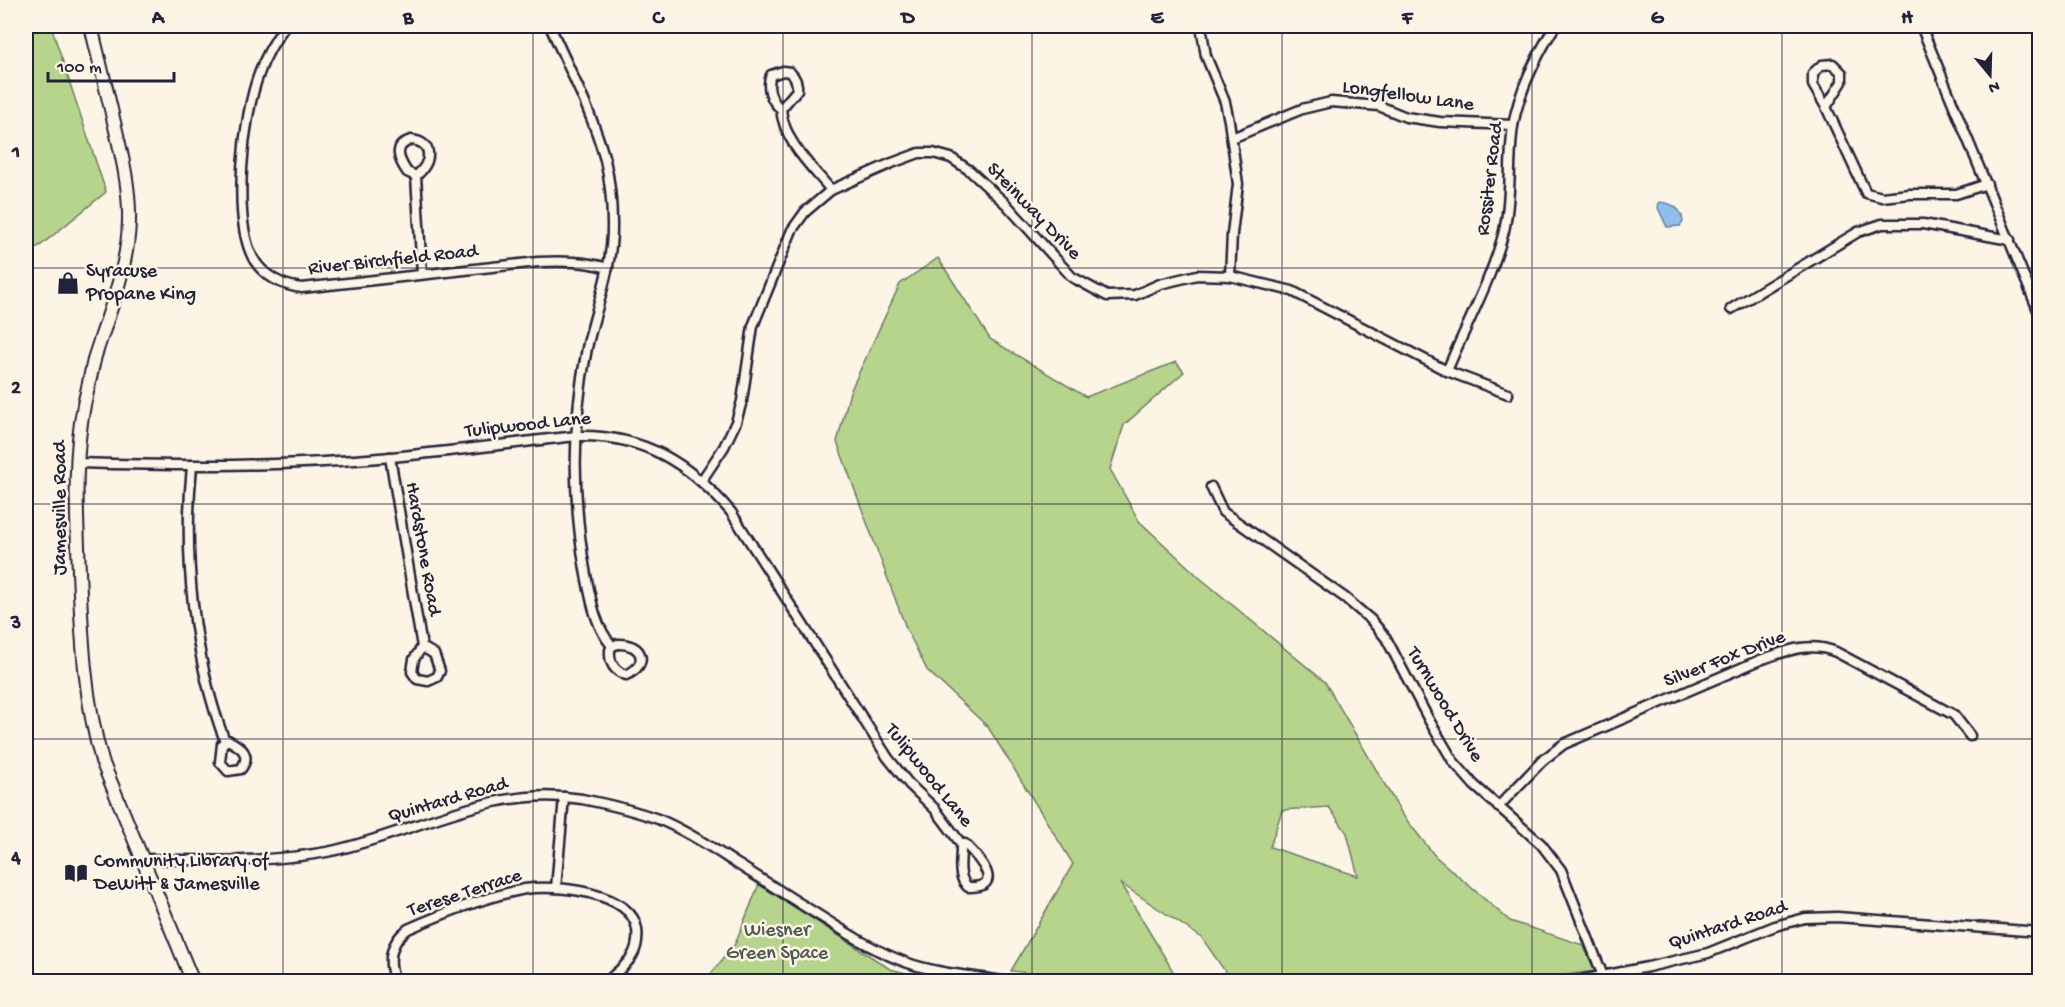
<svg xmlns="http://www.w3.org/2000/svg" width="2065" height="1007" font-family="'Gochi Hand',sans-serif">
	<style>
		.green { fill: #b7d48c; stroke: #6c7b64; stroke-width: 1.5; fill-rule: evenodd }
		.water { fill: #91bdea; stroke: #657fa4; stroke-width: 1.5 }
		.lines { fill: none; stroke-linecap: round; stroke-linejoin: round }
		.street-casing { stroke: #22223b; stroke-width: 13 }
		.secondary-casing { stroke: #22223b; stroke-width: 16 }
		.street { stroke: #fcf5e5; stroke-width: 8 }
		.secondary { stroke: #fcf5e5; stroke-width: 12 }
		.grid { fill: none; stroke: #22223b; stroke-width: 1.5; stroke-opacity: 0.55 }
		.labels { text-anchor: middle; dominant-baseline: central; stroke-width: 5; stroke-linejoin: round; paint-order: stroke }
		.street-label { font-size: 20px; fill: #22223b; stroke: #fcf5e5 }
		.poi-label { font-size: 20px; fill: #22223b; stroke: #fcf5e5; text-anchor: start }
		.park-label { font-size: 20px; fill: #4f5753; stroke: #fcf5e5 }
		.neatline { fill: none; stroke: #22223b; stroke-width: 2 }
		.grid-label { font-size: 20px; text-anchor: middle; font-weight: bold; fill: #22223b }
	</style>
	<rect width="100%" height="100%" fill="#fcf5e5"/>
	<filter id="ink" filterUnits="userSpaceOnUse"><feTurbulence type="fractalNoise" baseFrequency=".0167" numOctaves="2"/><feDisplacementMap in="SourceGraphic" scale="12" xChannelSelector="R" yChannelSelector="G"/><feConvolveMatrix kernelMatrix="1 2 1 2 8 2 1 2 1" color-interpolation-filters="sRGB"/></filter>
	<g filter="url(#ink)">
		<g class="green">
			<path d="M26 26H51L106 192 41 245 26 253Z"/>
			<path d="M938 258 990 339 1086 397 1176 362 1184 372 1124 425 1110 469 1139 521 1200 578 1325 682 1402 814 1435 856 1510 921 1583 945 1595 971 1510 982 1224 981 1229 977 1202 938 1120 883 1179 981H1099L1011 971 1073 864 988 727 927 670 906 628 837 442 850 392 900 284ZM1329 807 1347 833 1358 876 1270 847 1282 810Z"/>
			<path d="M759 884 890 969 938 981H705L735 944Z"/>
		</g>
		<path class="water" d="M1659 202C1672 203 1682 209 1683 222L1680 226 1667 227 1658 208Z"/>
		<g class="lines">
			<g class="street-casing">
				<g id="street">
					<path d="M285 26C274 41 265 56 259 74 243 116 232 218 253 258 263 276 283 286 302 288L538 262C562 261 585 261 608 268"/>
					<path d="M550 26C569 69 593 114 605 160 610 181 612 202 612 224 613 267 596 307 587 348 572 424 572 499 586 575 591 600 595 626 612 646"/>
					<path d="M1201 26 1206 56 1225 102 1229 121 1238 184 1232 234 1230 276"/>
					<path d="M1921 26 2040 315"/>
					<path d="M783 71 790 72C795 77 798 82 797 90L781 109C771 101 766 87 771 75Z"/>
					<path d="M1826 107 1813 85V73L1822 65 1833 64 1842 73V82L1826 107 1866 193 1882 197 1910 194H1956L1987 184"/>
					<path d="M781 109C784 142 811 166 831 190"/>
					<path d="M1232 138 1302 109 1331 102 1379 106 1406 117 1440 122 1513 125"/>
					<path d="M411 140C435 142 431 164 416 176L407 172C399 160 392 146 411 140Z"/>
					<path d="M416 176 422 274"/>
					<path d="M1731 309 1858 232 1882 224H1923L2010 240"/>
					<path d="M1447 371C1466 325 1492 279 1504 231 1512 197 1508 161 1513 126 1519 90 1536 57 1555 26"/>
					<path d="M390 457 422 647"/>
					<path d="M77 463C182 466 287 467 391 457 453 451 514 443 576 436 643 434 689 463 731 512L888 758 909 784 935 809 962 845"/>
					<path d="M192 466C183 554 193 658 225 741"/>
					<path d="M702 480 724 447 736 422 742 401 753 326 792 230 805 212 831 190 892 163 919 153H933L951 158 969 170 1006 204 1072 277 1107 296 1135 295 1160 284 1197 275 1230 276 1292 291 1447 371 1508 394"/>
					<path d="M1211 487 1223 512 1344 597 1371 620 1386 638 1429 720 1453 761 1474 785 1541 844 1561 870 1603 976"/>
					<path d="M618 644C643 643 650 665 626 675 614 671 609 663 610 650L612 646Z"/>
					<path d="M422 647 434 654 440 671 437 677 428 681 417 679 412 672 414 659Z"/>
					<path d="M228 740C241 747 252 754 241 769L228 771 220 762 222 744Z"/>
					<path d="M1498 807 1543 760 1564 744 1760 660C1785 651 1810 641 1836 652L1954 715 1970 736"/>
					<path d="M965 844C978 857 1007 888 968 887 957 877 961 862 961 848L962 845Z"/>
					<path d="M143 859C203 861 277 863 336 850 419 831 493 784 582 799 607 804 633 810 658 819 685 830 710 846 734 862 760 878 786 895 812 911 842 930 872 950 905 962 938 974 975 976 1009 982"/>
					<path d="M556 888 564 797"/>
					<path d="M395 982C387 961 390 942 408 929 442 914 489 896 525 889 556 884 631 892 637 929 638 938 637 948 632 956 626 966 615 974 606 982"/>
					<path d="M1571 982 1648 967 1708 953 1775 926 1805 918 1837 917 2040 932"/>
				</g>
			</g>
			<g class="secondary-casing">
				<path id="secondary" d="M91 26C98 56 106 87 113 118 121 152 130 186 129 221 128 268 109 312 95 356 91 372 88 389 84 405 73 460 77 517 79 572 82 637 84 698 102 761L193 982"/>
			</g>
			<use href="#street" class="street"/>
			<use href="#secondary" class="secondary"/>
		</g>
	</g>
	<path class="grid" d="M283 26V982M533 26V982M783 26V982M1032 26V982M1282 26V982M1532 26V982M1782 26V982M26 268H2040M26 504H2040M26 739H2040"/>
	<defs>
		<g id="shop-bare" transform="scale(1.8)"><path d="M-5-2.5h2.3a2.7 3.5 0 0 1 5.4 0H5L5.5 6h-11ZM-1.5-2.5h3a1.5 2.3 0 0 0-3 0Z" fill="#22223b" stroke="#fcf5e5" stroke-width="2.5" paint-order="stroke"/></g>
		<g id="library-bare" transform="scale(1.8)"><path d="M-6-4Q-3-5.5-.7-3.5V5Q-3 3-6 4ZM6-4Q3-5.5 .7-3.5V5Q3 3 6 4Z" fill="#22223b" stroke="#fcf5e5" stroke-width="2.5" paint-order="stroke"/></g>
	</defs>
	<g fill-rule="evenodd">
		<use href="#shop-bare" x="68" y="283"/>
		<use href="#library-bare" x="76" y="873"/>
	</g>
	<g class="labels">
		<g class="street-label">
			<text transform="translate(1408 97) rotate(8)">Longfellow Lane</text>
			<text transform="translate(1491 179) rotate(-83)">Rossiter Road</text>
			<text transform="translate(1033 212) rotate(46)">Steinway Drive</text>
			<text transform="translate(393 261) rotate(-6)">River Birchfield Road</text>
			<text transform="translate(528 426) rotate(-6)">Tulipwood Lane</text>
			<text transform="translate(61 508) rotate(-90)">Jamesville Road</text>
			<text transform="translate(422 549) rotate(80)">Hardstone Road</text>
			<text transform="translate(1725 660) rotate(-21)">Silver Fox Drive</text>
			<text transform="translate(1444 705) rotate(59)">Turnwood Drive</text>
			<text transform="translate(928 776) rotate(51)">Tulipwood Lane</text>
			<text transform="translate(448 801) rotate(-16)">Quintard Road</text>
			<text transform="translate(465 894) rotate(-18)">Terese Terrace</text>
			<text transform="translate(1728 926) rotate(-18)">Quintard Road</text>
		</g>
		<g class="poi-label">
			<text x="86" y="272">Syracuse<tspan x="86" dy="23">Propane King</tspan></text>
			<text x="94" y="862">Community Library of<tspan x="94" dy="23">DeWitt &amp; Jamesville</tspan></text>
		</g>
		<g class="park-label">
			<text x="777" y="931">Wiesner<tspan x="777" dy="23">Green Space</tspan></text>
		</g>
	</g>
	<rect width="2065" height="1007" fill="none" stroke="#fcf5e5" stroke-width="66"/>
	<g transform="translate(1990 75) rotate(161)" stroke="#fcf5e5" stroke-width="4.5" paint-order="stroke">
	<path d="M0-4.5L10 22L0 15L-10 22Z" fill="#22223b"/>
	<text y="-9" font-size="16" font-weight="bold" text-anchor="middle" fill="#22223b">N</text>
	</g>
	<path d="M48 72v9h126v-9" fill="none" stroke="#22223b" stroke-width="3"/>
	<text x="57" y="72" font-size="18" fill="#22223b" stroke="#fcf5e5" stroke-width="4.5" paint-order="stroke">100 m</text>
	<rect x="33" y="33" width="1999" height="941" class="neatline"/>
	<g class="grid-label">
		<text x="158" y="23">A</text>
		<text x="408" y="23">B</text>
		<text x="658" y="23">C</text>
		<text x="908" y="23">D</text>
		<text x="1157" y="23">E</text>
		<text x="1407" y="23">F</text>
		<text x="1657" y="23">G</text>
		<text x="1907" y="23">H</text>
		<text x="16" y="157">1</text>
		<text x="16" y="393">2</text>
		<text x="16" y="628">3</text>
		<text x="16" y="863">4</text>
	</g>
</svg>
